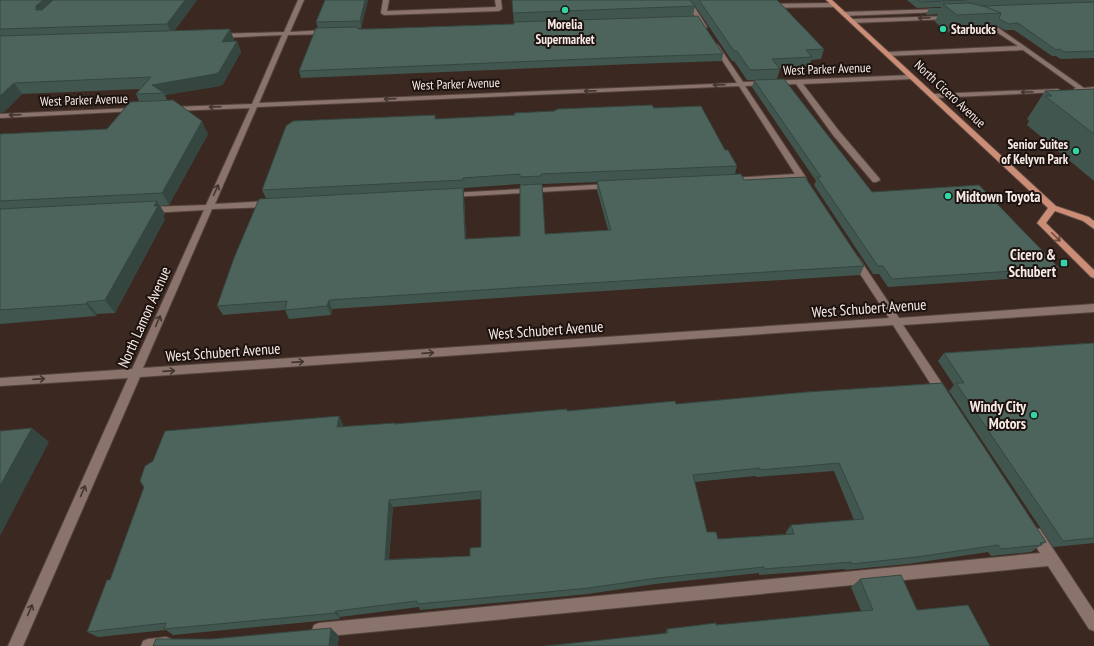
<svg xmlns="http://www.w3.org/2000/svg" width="1094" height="646" font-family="'PT Sans Narrow',sans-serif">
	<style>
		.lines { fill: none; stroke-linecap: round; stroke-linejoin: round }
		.minor-casing { stroke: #55443f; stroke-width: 2 }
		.major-casing { stroke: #55443f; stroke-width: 2 }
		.minor { fill: #8a736a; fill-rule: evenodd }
		.major { fill: #cb8d75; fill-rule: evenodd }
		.wall { fill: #41564e; fill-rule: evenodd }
		.shaded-wall { fill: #354640 }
		.building { fill: #4c645b; stroke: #354640; fill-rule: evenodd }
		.oneway { stroke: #423530 }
		.oneway2 { stroke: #6b4a3d }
		.poi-dot { fill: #35d4a7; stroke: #1c1310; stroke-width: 1.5 }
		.labels { text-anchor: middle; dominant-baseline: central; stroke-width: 4; stroke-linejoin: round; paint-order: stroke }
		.far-poi-label { font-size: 13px; font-weight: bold; fill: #f8eae5; stroke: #1c1310 }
		.far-street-label { font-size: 13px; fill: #f8eae5; stroke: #1c1310 }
		.poi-label { font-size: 15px; font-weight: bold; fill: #f8eae5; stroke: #1c1310; text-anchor: end }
		.street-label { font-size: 15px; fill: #f8eae5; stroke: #1c1310 }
	</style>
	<rect width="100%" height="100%" fill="#3b2821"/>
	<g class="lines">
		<g class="minor-casing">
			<g id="minor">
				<path d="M298 0H304L290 32 327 30 330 32 327 34 288 35 259 103 737 83 713 46 716 44 718 45 743 82 912 75 915 77 912 79 803 84 839 131 879 178 880 180 876 182H873L833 135 796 84 745 86 805 176 807 180 803 182 798 179 731 182 727 180 731 178 795 174 739 86 257 107 215 204 270 201 274 204 270 207 212 209 143 368 889 318 851 260 856 257 859 258 899 318 1094 304V312L903 325 949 394 947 397 943 399 939 397 893 325 140 377 23 646H8L128 378 0 386V378L132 369 204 210 150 213 146 210 150 207 206 205 250 108 172 111 169 109 172 107 252 104 282 35 219 38 216 36 219 34 284 32Z"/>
				<path d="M383 0H389L387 11 496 7 495 0H501L502 9 499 11 384 15 381 13Z"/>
				<path d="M684 0H690L707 27 706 28H702Z"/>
				<path d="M743 0H749L758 4 834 3 837 5 834 7 758 8 751 6Z"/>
				<path d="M942 9V11L940 12 844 16 841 14 844 12Z"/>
				<path d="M949 16 952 18 951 19 852 23 849 21 852 19Z"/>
				<path d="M983 19 990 22 1084 88 1094 87V91H1074V89L1076 88 1023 50 888 56 885 54 888 52 1018 46 981 22 980 21Z"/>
				<path d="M1058 89 1061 91 1060 92 933 98 930 96 933 94Z"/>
				<path d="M134 108 136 109V111L0 118V114Z"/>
				<path d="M609 184H612V188L451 197 447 195 451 193Z"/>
				<path d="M1035 528 1040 529 1094 611V631L1089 629 1048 566 319 637 314 635 312 630 314 625 319 623 1040 553 1028 534 1030 529Z"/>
				<path d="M166 637 171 639 173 646H141L143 641 148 639Z"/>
			</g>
		</g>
		<g class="major-casing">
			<path id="major" d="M826 0H832L1056 206 1089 217 1094 221V229L1083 221 1055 211 1046 223 1094 270V278L1091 277 1037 223 1048 208Z"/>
		</g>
		<use href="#minor" class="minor"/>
		<use href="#major" class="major"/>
	</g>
	<g class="wall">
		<path d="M0 0H197L174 31 230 29 234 40V41H237L241 52 223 84 220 86 165 95 167 100 208 134 169 205 160 206 165 214 163 216 165 219 115 313 97 314 96 316 0 324V134L107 129 139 101 136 94 140 89 22 94 4 112 0 113Z"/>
		<path d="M368 0 361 28H358L359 29 514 24 512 0H690L695 6 693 16 723 54 722 61 633 64 301 78 299 71 318 28 316 22Z"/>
		<path d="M691 0H777L824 49 821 59 811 60 809 67 780 68V69L777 79 872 192 1059 268 1052 276 888 287 879 274H873L814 185 816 181 752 87 754 80H770H747L734 61H732Z"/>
		<path d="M907 0H1094V2L981 6H983L1094 2V58L1060 59 1056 56H1052L1014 30H1005L995 25 992 31 949 33 935 22 938 14 926 15 929 8H941V7L917 8Z"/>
		<path d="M1094 89V181L1027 125 1029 121 1027 119 1045 91Z"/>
		<path d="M654 108 725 150 737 166 735 174 744 180 864 266 860 275 572 293 332 309 331 315 289 319 285 310 223 315 217 306 266 198 262 190 435 115 436 119ZM597 182V190L608 230 545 234 542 184ZM520 184V236L466 239 464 197 463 190H464V188Z"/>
		<path d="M1094 343V543L1053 547 949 391 954 385 938 361 944 353Z"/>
		<path d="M807 392 1046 542 1031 552 991 556 988 552 908 564 845 570 844 569 759 575V573L655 584 588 594 537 599 420 610 419 607 340 617V619L173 635 166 630 98 637 87 632 110 580 339 416 343 425V427L395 423 396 424 676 404ZM834 471 854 520 791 525 786 532V534L718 539 707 532 694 482 755 476 756 477ZM481 499V547L470 556 389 559 393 507Z"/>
		<path d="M860 579 917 610 665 634 667 629 716 625 861 611 851 587Z"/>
	</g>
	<g class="shaded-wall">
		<path d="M43 0H61L42 17 36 10V6Z"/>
		<path d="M185 0H197L172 34 167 24Z"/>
		<path d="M365 0H368L361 28 360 21Z"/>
		<path d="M230 29 234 40 227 53 222 42Z"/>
		<path d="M237 41 241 52 223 84 220 86 165 95 164 93 152 85Z"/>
		<path d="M14 83 22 94 4 112 0 113V96Z"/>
		<path d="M202 121 208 134 169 205 162 193Z"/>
		<path d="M463 188 464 197 466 249 465 239Z"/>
		<path d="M157 201 165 214 163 216 165 219 115 313 105 300Z"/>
		<path d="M329 300 332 309 331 315 327 306Z"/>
		<path d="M87 302 97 314 96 316 86 304Z"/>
		<path d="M339 416 343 425 341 436 337 427Z"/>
		<path d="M32 428 49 442 0 536V486Z"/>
		<path d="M389 500 393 507 388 566 385 560Z"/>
		<path d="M336 611 340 617V619L335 613Z"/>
		<path d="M331 628 339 636 338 646H329Z"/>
	</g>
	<g class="building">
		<path d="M0 0H43L36 6V10H42L53 0H185L167 24 0 29Z"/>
		<path d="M325 0H365L360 21 316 22Z"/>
		<path d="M512 0H690L695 6 513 13Z"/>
		<path d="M699 0H777L824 49 806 50 812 57 772 59 780 69 750 70 737 51H734Z"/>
		<path d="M918 0H966L920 2Z"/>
		<path d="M1094 2V51L1064 52 1060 49 1056 50 1018 23 1009 24 999 19 1001 13 983 6Z"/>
		<path d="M970 3 986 7 1001 13 957 15 943 4Z"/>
		<path d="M698 16 723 54 633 57 299 71 316 28 358 27V29H371L514 24V22Z"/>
		<path d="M230 29 222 42 237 41 219 72 215 74 152 85 164 93 136 94 151 77 14 83 0 96V36Z"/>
		<path d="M784 79 872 192 979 185 1059 268 892 279 883 266H878L817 177H821L754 80Z"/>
		<path d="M1094 89V134L1045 96H1052L1045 91Z"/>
		<path d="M173 100 202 121 162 193 0 201V134L107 129 130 102Z"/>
		<path d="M652 105 654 108 701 106 725 150H728L737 166 541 174V176L520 177V174L463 178V180L262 190 286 126 293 121 435 115V119L515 115 514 113 554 111 558 109Z"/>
		<path d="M741 174 744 180 805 177 864 266 573 284 329 300 327 306 285 310 287 301 217 306 234 258 259 199 463 188 465 239 520 236V185L542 184 545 234 611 230 597 181Z"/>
		<path d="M157 201 154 206H158L105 300 87 302 86 304 0 310V209Z"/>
		<path d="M1094 343V538L1063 541 956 383H964L944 353Z"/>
		<path d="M942 383 1046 542 1040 543 1042 545 1001 549 998 545 917 557 851 564V562L764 569V567L657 578 589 588 537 593 417 604V601L336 611 335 613 164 629 166 623 87 632 107 580H110L144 487 140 481 145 466 153 461 165 431 339 416 337 427 395 423V424L567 409V411L675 401 676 404 807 392ZM839 463 864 519 791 525 794 534 718 539 716 532H707L693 475 760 468V470ZM481 491V547L470 548V556L385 560 389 500Z"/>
		<path d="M32 428 0 486V431Z"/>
		<path d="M901 575 917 610 968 605 990 646H545L668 633 667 629 716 623V625L873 610 860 579Z"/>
		<path d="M331 628 329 646H153L156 639H212Z"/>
	</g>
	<defs><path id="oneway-shaft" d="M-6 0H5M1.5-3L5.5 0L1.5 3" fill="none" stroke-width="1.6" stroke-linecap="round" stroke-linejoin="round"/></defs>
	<g class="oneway">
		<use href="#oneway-shaft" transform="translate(924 18) rotate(178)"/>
		<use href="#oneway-shaft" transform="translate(719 85) rotate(178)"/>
		<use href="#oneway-shaft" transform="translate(590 91) rotate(178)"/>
		<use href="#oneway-shaft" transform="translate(1027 92) rotate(177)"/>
		<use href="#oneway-shaft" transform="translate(390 99) rotate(178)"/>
		<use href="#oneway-shaft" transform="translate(215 107) rotate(178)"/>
		<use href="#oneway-shaft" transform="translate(15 115) rotate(178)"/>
		<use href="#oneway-shaft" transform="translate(216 190) rotate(-66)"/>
		<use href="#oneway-shaft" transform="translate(158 321) rotate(-66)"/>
		<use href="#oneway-shaft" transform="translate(428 353) rotate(-4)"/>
		<use href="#oneway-shaft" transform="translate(298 362) rotate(-4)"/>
		<use href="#oneway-shaft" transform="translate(169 371) rotate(-4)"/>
		<use href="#oneway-shaft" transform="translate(39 379) rotate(-4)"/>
		<use href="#oneway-shaft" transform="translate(83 491) rotate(-66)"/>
		<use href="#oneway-shaft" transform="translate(30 610) rotate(-66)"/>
	</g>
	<use class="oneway2" href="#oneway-shaft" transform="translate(1056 237) rotate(45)"/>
	<g class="poi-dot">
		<circle cx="565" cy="10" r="4"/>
		<circle cx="943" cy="29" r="4"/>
		<circle cx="1076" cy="151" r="4"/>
		<circle cx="948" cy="196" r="4"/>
		<rect x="1060" y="259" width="8" height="8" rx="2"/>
		<circle cx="1034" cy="415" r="4"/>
	</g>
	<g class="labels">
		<g class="far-poi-label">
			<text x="565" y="24">Morelia<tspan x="565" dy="15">Supermarket</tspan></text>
			<text x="951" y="29" text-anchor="start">Starbucks</text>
			<text x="1068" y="144" text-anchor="end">Senior Suites<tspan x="1068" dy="15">of Kelyvn Park</tspan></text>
		</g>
		<g class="far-street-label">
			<text transform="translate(827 69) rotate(-2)">West Parker Avenue</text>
			<text transform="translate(456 84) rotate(-2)">West Parker Avenue</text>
			<text transform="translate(950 94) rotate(43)">North Cicero Avenue</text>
			<text transform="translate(84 100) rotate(-2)">West Parker Avenue</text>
		</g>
		<g class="poi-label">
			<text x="956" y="196" text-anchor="start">Midtown Toyota</text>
			<text x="1056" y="254">Cicero &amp;<tspan x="1056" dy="17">Schubert</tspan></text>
			<text x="1026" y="406">Windy City<tspan x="1026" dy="17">Motors</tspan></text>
		</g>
		<g class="street-label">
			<text transform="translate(869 308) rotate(-4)">West Schubert Avenue</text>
			<text transform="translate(144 317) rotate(-66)">North Lamon Avenue</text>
			<text transform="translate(546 330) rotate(-4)">West Schubert Avenue</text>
			<text transform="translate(223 352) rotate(-4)">West Schubert Avenue</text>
		</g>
	</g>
</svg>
